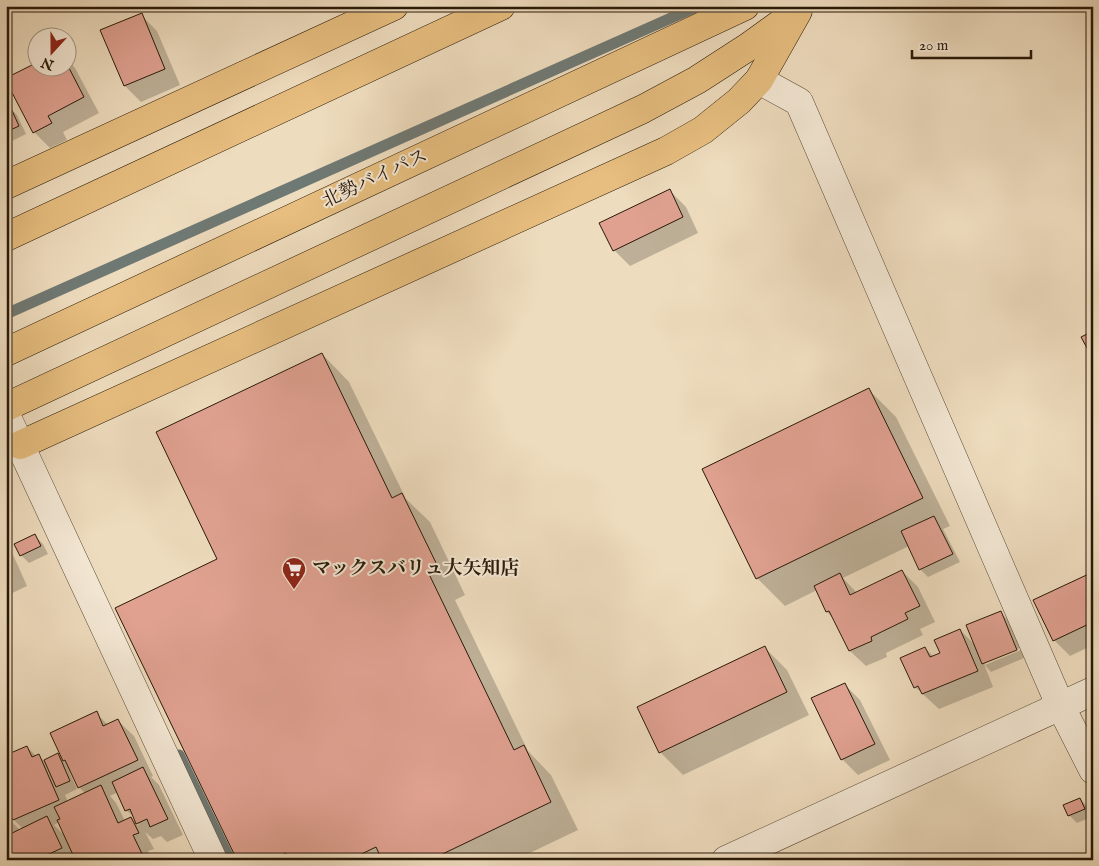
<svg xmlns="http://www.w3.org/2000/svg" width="1099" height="866" font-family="'IM FELL English','Noto Serif JP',serif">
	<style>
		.shadow { fill: #0003; fill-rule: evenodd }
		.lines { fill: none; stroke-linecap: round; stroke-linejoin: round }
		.stream { stroke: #6f7974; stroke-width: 11 }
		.building { fill: #e0a191; stroke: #281908 }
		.minor-casing { stroke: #5a4a36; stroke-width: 29 }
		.tertiary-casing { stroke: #5a4a36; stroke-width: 29 }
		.trunk-casing { stroke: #281908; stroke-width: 29 }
		.minor { stroke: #f4e8d5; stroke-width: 28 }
		.tertiary { stroke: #f4e8d5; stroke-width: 28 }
		.trunk { stroke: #e7be7f; stroke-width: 28 }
		.labels { text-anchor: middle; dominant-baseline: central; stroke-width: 4; stroke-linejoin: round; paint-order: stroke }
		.street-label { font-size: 19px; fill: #281908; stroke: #f4e8d5 }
		.poi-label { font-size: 19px; font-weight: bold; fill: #281908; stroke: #f4e8d5; text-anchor: start }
	</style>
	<rect width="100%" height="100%" fill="#eedcbe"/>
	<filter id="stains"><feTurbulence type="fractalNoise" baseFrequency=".004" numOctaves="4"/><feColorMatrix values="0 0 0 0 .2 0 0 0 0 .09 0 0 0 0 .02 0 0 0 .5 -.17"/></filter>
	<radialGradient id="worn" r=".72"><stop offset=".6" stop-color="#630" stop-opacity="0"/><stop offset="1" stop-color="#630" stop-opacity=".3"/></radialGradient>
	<g class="shadow">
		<path d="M141 15 157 31 180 85 141 102 125 86 101 31Z"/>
		<path d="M68 60 75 68 99 113 63 132 67 140 50 148 34 132 7 79 38 68H68Z"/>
		<path d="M9 107 17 115 26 134 6 144V109Z"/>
		<path d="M670 191 686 207 698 233 630 266 614 250Z"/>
		<path d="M322 354 349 382 406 499 430 522 465 595 455 600 528 751 551 775 578 830 515 860H238L219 559Z"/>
		<path d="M868 389 896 417 950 526 943 529 960 562 928 577 920 569 909 546 843 578 857 593 902 571 918 587 935 622 920 629 923 635 886 653 887 657 866 666 850 651 835 620 827 612 817 590 785 606 757 578Z"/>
		<path d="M35 536 43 544 48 554 29 563 21 555Z"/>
		<path d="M6 544 10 548 27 586 6 596Z"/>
		<path d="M1093 573V645L1070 656 1054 640Z"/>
		<path d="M1001 613 1009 621 1020 648 985 662V665L1021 650 1024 658 991 672 984 664 993 687 939 709 915 687 925 648 934 657 941 654 960 630 976 646Z"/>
		<path d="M764 647 787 670 809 715 683 775 660 752 639 707Z"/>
		<path d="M844 684 860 700 890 760 858 775 842 759Z"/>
		<path d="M96 713 108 725 118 721 134 736 153 776 151 777 159 785 183 835 167 842 161 836 153 839 145 832 154 849 148 851 152 860H80L72 851 75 860H6V816L20 830 23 829 14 820 27 747 36 756 38 755 44 761 58 755 64 761 51 733ZM72 772 79 787 86 794 68 802 65 795 77 789 70 773ZM118 792 126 810 136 819 139 826 131 819 125 821 116 803 110 796ZM59 822 65 836 54 825Z"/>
		<path d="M1080 799 1088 807 1092 817 1077 823 1069 815Z"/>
	</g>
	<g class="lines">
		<g class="stream">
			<path d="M6 314 698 6"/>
			<path d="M179 755 230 860"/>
		</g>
	</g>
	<g class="building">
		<path d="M142 13 165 69 124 86 100 30Z"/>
		<path d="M38 62V68H68V66L84 97 48 116 52 123 33 133 6 81V78Z"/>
		<path d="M10 106 19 126 6 132V107Z"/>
		<path d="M670 189 683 217 613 251 599 223Z"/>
		<path d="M1093 331V359L1081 337Z"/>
		<path d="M322 353 392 498 402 493 438 567 428 572 514 750 524 745 551 802 430 860H382L376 847 349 860H289L286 853 271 860H237L115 608 217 559 156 432Z"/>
		<path d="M869 388 923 498 756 579 702 469Z"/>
		<path d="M934 516 953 554 919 570 901 531Z"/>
		<path d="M35 534 41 546 20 556 14 544Z"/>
		<path d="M6 557 12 570 6 573Z"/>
		<path d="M902 570 920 606 905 613 908 619 871 637 872 641 849 651 829 611 826 612 814 586 840 573 850 595Z"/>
		<path d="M1093 572V622L1053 641 1033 600Z"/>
		<path d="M1001 611 1017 650 982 664 966 625Z"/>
		<path d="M960 629 978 671 922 694 918 686 914 688 900 658 925 647 930 657 940 653 934 640Z"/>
		<path d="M765 646 787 692 659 753 637 707Z"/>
		<path d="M845 683 875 744 841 760 811 698Z"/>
		<path d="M97 711 103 726 118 719 138 760 78 788 65 760 63 761 50 733Z"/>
		<path d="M27 746 32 757 39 754 59 800 13 820 6 806V755Z"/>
		<path d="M58 753 70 781 56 787 44 760Z"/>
		<path d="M143 767 168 819 150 827 147 819 136 824 130 809 125 811 112 782Z"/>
		<path d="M101 785 118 823 131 817 139 833 133 835 145 860H79L76 854 73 855 57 820 60 819 54 807Z"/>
		<path d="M1080 798 1085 809 1068 816 1063 805Z"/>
		<path d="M47 816 62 848 47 855 50 860H6V836Z"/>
	</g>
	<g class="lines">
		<g class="minor-casing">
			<g id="minor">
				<path d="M759 80 799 102 1060 705 1093 770"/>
				<path d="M6 415 213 860"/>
			</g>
		</g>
		<g class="tertiary-casing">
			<path id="tertiary" d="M726 860 1093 691"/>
		</g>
		<g class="trunk-casing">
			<g id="trunk">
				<path d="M6 185 394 6"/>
				<path d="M6 237 501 6"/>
				<path d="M6 352 745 6"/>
				<path d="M6 407 643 109 697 80 748 47 791 16"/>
				<path d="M20 445 666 151 703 130 739 101 759 80 798 11"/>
			</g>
		</g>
		<use href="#minor" class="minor"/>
		<use href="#tertiary" class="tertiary"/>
		<use href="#trunk" class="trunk"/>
	</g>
	<defs>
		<g id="supermarket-pin" transform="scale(1.25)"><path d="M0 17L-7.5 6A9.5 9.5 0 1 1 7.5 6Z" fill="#8f2418" stroke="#f4e8d5"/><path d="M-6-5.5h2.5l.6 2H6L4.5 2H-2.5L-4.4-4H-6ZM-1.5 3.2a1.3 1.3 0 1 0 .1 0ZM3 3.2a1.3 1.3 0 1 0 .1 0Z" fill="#fff"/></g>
	</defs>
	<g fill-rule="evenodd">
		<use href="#supermarket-pin" x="294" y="569"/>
	</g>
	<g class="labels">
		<g class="street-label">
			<text transform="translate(375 179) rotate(-25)">北勢バイパス</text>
		</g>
		<g class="poi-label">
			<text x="312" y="569">マックスバリュ大矢知店</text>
		</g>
	</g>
	<rect width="1099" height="866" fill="none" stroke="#eedcbe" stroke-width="25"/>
	<rect x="8" y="8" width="1084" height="851" fill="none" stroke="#281908" stroke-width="2.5"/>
	<rect x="12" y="12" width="1074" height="841" fill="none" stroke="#281908"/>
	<g transform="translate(52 52) rotate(201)"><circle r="24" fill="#f4e8d5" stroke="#a29583"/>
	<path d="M0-4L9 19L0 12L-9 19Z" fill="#8f2418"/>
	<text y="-8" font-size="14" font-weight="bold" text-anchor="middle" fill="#281908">N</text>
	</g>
	<path d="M912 50v8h119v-8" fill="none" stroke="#281908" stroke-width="2.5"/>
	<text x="919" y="50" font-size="15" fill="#281908" stroke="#f4e8d5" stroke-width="4" paint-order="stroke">20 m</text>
	<rect width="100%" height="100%" filter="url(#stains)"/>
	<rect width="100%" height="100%" fill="url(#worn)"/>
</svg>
